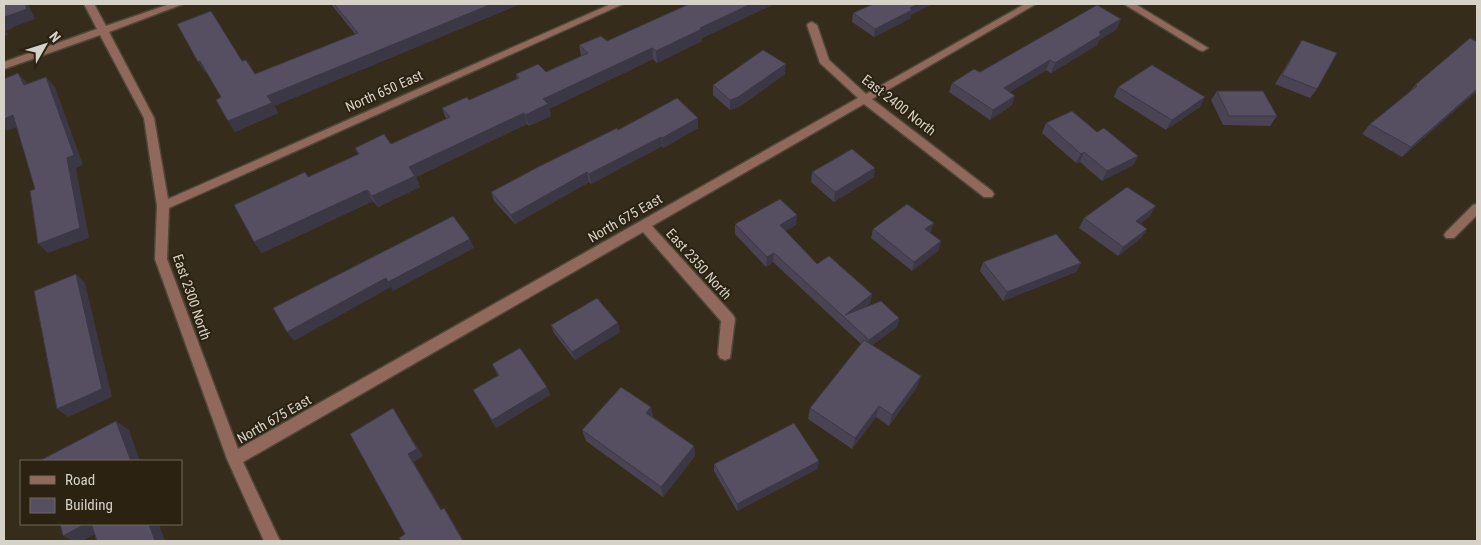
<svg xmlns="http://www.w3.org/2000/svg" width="1481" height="545" font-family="'Roboto Condensed',sans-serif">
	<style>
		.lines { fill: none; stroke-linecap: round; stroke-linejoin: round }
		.minor-casing { stroke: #4f4737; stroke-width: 3 }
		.minor { fill: #91685c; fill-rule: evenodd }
		.wall { fill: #4a4353 }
		.shaded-wall { fill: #3c3744 }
		.building { fill: #564e61; stroke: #3c3744 }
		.labels { text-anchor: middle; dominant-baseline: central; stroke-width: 4; stroke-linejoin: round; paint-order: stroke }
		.street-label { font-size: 14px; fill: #d7d2c7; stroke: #2b2211 }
	</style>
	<rect width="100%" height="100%" fill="#352c1b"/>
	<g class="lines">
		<g class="minor-casing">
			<g id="minor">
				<path d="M84 4H94L106 26 170 4H183L109 32 154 118 168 199 611 4H623L169 208 167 259 238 449 858 98 820 63 807 25 809 23 812 22 817 25 829 60 866 94 1025 4H1036L872 99 992 191 994 194 992 197H984L864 104 652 226 733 315 735 319 730 358 725 360 720 358 718 354 721 321 643 232 243 462 280 541H264L227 459 155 259 157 206 144 118 100 35 4 69V62L97 29Z"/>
				<path d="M1124 4H1135L1208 48 1203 51 1199 50Z"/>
				<path d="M1477 204V215L1454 238H1446L1444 235 1446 232 1473 205Z"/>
			</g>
		</g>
		<use href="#minor" class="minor"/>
	</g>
	<g class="wall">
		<path d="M331 4H520L274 106 278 113 235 132 228 121 221 97 206 72H205L198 62 242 61 255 74 355 34Z"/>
		<path d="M689 4H774L702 38V41L657 63 653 59 549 109 551 116 529 126 527 124 416 177 420 187 378 207 373 201 262 253 254 242 308 177 358 154 355 148 391 144 446 119 442 108 469 100 517 79 516 74 546 72 581 56 579 45 607 41Z"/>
		<path d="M853 13 911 15V18L874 37 852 22Z"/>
		<path d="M1117 29 1099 40 1097 45 1051 73 1046 70 1010 92 1012 105 990 120 949 92 952 83 980 72Z"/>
		<path d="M1302 40 1317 89 1310 98 1275 84Z"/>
		<path d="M785 74 739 107 730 110 713 95V85Z"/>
		<path d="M1415 85 1477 91 1402 157 1362 134 1370 124 1407 95Z"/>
		<path d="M1118 87 1200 107 1166 130 1114 97Z"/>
		<path d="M1217 91 1277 116 1270 126 1223 125 1211 100Z"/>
		<path d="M698 118V128L663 148 662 146 591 184 589 182 515 224 494 201 491 192 618 130Z"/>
		<path d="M1046 123 1097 132 1138 156 1133 165 1102 181 1080 162 1076 163 1042 133Z"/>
		<path d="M812 172 874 177 834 202 811 182Z"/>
		<path d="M1150 216 1140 224 1147 229 1141 238 1118 256 1079 228 1084 218Z"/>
		<path d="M735 224 796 225 785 231 817 264 872 294 870 303 865 307 899 318 897 327 872 345 917 387 889 426 876 417 852 449 808 419 810 408 861 344 773 262 766 267 735 234Z"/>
		<path d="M873 229 931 232 930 233 941 241 938 251 912 271 871 238Z"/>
		<path d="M983 262 1081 263 1076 272 1003 301 980 271Z"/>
		<path d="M551 325 620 332 575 360 554 333Z"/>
		<path d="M492 364 547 387 550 395 496 428 473 390 498 376Z"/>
		<path d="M651 407 653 417 694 446 695 456 663 497 586 441 582 430Z"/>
		<path d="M819 461 817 469 737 511 714 471V464Z"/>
	</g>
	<g class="shaded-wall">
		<path d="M25 4H28L35 19 13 27V28L6 31 8 35 4 36V19L5 17Z"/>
		<path d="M492 4H520L274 106 278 113 235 132 228 121 267 96Z"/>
		<path d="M751 4H774L702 38V41L657 63 656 51 700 28Z"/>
		<path d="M919 4H933L911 15V18L874 37 875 29Z"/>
		<path d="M1121 19 1117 29 1099 40 1097 45 1051 73 1055 63 1099 32Z"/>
		<path d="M652 48 653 59 549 109 551 116 529 126 525 115 543 99Z"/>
		<path d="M1050 60 1046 70 1001 98 1004 88Z"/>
		<path d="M200 61 206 72H205L198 62Z"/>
		<path d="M786 64 785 74 739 107 730 110V100Z"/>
		<path d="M18 73 27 83 33 95 24 85Z"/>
		<path d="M46 77 55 87 83 165 76 168 89 238 48 253 38 244Z"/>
		<path d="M1477 89V91L1402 157 1411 147Z"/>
		<path d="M1015 96 1012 105 990 120 993 110Z"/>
		<path d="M1205 97 1200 107 1166 130 1172 120Z"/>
		<path d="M524 113 527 124 416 177 420 187 378 207 372 196 409 167Z"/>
		<path d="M13 115 22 125 7 131 4 127V119Z"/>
		<path d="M698 118V128L663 148 662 138Z"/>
		<path d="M661 137 662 146 591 184 589 174Z"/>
		<path d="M1084 152 1080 162 1076 163 1081 154Z"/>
		<path d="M1138 156 1133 165 1102 181 1107 171Z"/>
		<path d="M875 168 874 177 834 202 835 192Z"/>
		<path d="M587 172 589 182 515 224 511 215Z"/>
		<path d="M367 190 373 201 262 253 254 242Z"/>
		<path d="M1156 206 1150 216 1131 230 1136 221Z"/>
		<path d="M797 215 796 225 779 235 780 225Z"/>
		<path d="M934 223 931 232 922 239 925 229Z"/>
		<path d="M1147 229 1141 238 1118 256 1123 247Z"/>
		<path d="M470 239 474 248 393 291 388 282Z"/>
		<path d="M941 241 938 251 912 271 914 262Z"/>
		<path d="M774 253 773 262 766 267 767 257Z"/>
		<path d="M1081 263 1076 272 1003 301 1007 292Z"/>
		<path d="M76 274 85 283 112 397 68 417 57 409Z"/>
		<path d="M386 278 391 287 294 341 287 332Z"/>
		<path d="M872 294 870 303 848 321 845 315Z"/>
		<path d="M899 318 897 327 867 349 869 340Z"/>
		<path d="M618 323 620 332 575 360 572 352Z"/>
		<path d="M921 376 917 387 889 426 892 415Z"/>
		<path d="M547 387 550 395 496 428 492 420Z"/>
		<path d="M879 406 876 417 852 449 855 438Z"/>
		<path d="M651 407 653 419 646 413Z"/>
		<path d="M393 408 423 456 414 462 446 517 441 510 408 454Z"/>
		<path d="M116 421 129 430 140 461H131Z"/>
		<path d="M694 446 695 456 663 497 661 487Z"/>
		<path d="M819 461 817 469 737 511V504Z"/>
		<path d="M444 508 449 515 464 541H463Z"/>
		<path d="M85 524H96L104 529 82 541H74L63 536Z"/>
		<path d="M149 524H159L165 541H155Z"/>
	</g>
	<g class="building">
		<path d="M4 4H25L27 9 5 17V18L4 19Z"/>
		<path d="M334 4H492L267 96 272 103 228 121 216 100 221 97 200 61 198 62 177 24 211 11 242 61 246 60 255 74 358 33Z"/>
		<path d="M689 4H751L700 28 702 29 656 51 652 48 543 99 548 104 525 115 524 113 409 167 415 176 372 196 367 190 254 242 234 205 305 172 308 177 359 154 355 148 384 134 391 144 450 117 442 108 467 97 469 100 519 78 516 74 538 64 546 72 588 53 579 45 601 36 607 41Z"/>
		<path d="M873 4H919L910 8 912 10 875 29 853 13Z"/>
		<path d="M1097 5 1121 19 1099 32 1101 35 1055 63 1050 60 1004 88 1015 96 993 110 952 83 974 69 980 72Z"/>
		<path d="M1470 38 1477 42V89L1411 147 1370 124 1412 90 1417 86 1415 85Z"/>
		<path d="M1302 40 1337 53 1317 89 1282 75Z"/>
		<path d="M763 50 786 64 738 97 730 100 713 85Z"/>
		<path d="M1152 65 1205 97 1172 120 1118 87Z"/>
		<path d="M18 73 24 85 46 77 74 155 67 158 80 228 38 244 30 191 35 189 13 115 4 119V79Z"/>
		<path d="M1217 91H1263L1277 116H1229Z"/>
		<path d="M677 98 698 118 662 138 661 137 589 174 587 172 511 215 491 192 538 167 617 128 618 130Z"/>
		<path d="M1072 111 1097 132 1104 128 1138 156 1107 171 1084 152 1081 154 1046 123Z"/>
		<path d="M852 149 875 168 835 192 812 172Z"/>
		<path d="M1127 187 1156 206 1136 221 1147 229 1123 247 1084 218Z"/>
		<path d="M780 199 797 215 780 225 817 264 829 256 872 294 845 315 881 301 899 318 869 340 774 253 767 257 735 224Z"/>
		<path d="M907 204 934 223 925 229 941 241 914 262 873 229Z"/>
		<path d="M453 216 470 239 388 282 386 278 287 332 273 308Z"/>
		<path d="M1056 234 1081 263 1007 292 983 262Z"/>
		<path d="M76 274 102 389 57 409 34 291Z"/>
		<path d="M597 298 618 323 572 352 551 325Z"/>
		<path d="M864 340 921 376 892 415 879 406 855 438 810 408Z"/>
		<path d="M520 348 547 387 492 420 473 390 499 375 492 364Z"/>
		<path d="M621 387 651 407 646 413 694 446 661 487 582 430Z"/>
		<path d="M393 408 417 449 408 454 441 510 444 508 463 541H402L399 538 405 534 350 434Z"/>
		<path d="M116 421 131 461H42L41 460Z"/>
		<path d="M794 423 819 461 737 504 714 464Z"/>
		<path d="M60 524H85L63 536Z"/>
		<path d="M91 524H149L155 541H97Z"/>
	</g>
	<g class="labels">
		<g class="street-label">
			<text transform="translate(384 91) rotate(-24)">North 650 East</text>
			<text transform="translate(899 105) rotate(38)">East 2400 North</text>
			<text transform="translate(625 218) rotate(-30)">North 675 East</text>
			<text transform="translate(699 264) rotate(48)">East 2350 North</text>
			<text transform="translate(192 297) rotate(71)">East 2300 North</text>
			<text transform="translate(274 419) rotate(-30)">North 675 East</text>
		</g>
	</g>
	<rect width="1481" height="545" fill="none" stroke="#d7d2c7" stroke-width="10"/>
	<rect x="20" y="460" width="162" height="65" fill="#2b2211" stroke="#70685a"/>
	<rect x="30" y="476" width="25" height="8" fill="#91685c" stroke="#70685a"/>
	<text x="65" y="485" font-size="15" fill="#d7d2c7">Road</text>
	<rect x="30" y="498" width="25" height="15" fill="#564e61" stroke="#70685a"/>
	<text x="65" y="510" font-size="15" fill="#d7d2c7">Building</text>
	<g transform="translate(45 45) rotate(51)" stroke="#2b2211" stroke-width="4" paint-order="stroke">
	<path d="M0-4L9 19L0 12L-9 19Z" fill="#d7d2c7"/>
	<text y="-8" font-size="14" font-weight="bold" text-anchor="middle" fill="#d7d2c7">N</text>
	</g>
</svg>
